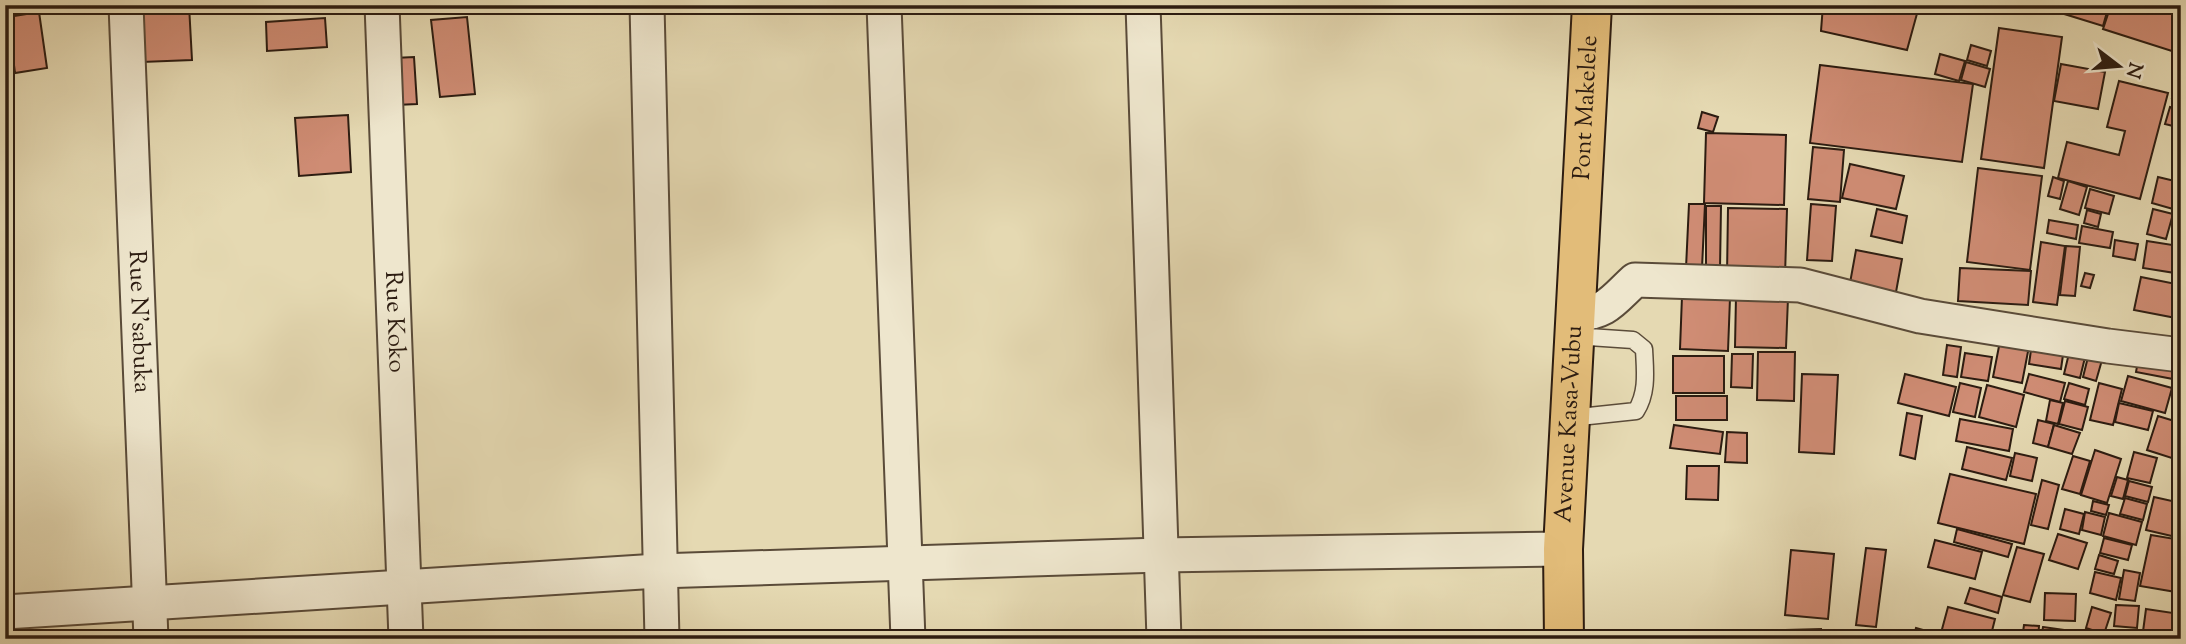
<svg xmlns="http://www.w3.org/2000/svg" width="2186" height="644" font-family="'Sorts Mill Goudy',serif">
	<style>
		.building { fill: #cf8c74; stroke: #2c1c11; stroke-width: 2 }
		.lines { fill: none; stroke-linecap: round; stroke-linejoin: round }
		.service-casing { stroke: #5a4b39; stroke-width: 19 }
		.minor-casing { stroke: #5a4b39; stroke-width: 37 }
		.primary-casing { stroke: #2c1c11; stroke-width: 42 }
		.service { stroke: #eee6cd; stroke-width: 16 }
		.minor { stroke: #eee6cd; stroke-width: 33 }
		.primary { stroke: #e2bc79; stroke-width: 38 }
		.labels { text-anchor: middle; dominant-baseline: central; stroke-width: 6; stroke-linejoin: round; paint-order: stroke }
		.street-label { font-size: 24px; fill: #2c1c11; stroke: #eee6cd }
	</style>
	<rect width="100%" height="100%" fill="#e5d9b2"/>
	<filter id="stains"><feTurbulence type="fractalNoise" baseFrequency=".00286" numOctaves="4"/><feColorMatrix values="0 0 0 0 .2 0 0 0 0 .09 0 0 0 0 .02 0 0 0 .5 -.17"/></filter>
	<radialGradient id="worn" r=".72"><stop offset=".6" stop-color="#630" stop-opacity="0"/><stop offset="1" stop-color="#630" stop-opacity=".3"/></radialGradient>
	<g class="building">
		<path d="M140 5H189L192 60 142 62Z"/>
		<path d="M1823 5H1902L1918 10 1907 50 1821 31Z"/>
		<path d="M2063 5H2109L2103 26 2061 13Z"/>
		<path d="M2111 5H2181V34L2175 52 2103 29Z"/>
		<path d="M39 12 47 68 15 73 8 17Z"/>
		<path d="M467 17 475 94 440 97 431 20Z"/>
		<path d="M325 18 327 47 267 51 266 22Z"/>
		<path d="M1999 28 2062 37 2044 168 1981 159Z"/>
		<path d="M1971 45 1991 51 1987 66 1967 60Z"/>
		<path d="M1940 54 1965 61 1959 81 1935 74Z"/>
		<path d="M414 57 417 104 396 105 394 58Z"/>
		<path d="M1966 62 1990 69 1985 87 1961 80Z"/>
		<path d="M2061 64 2105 72 2098 109 2054 101Z"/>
		<path d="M1820 65 1973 84 1962 162 1810 143Z"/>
		<path d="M2178 72 2181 73V99L2172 98Z"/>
		<path d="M2119 81 2168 93 2140 199 2058 178 2067 142 2119 155 2125 131 2107 127Z"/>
		<path d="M2170 107 2181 110V128L2165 124Z"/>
		<path d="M1702 112 1718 117 1713 132 1698 128Z"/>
		<path d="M348 115 351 172 299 176 295 118Z"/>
		<path d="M1706 133 1786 135 1784 205 1704 203Z"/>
		<path d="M1813 147 1844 150 1840 202 1808 199Z"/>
		<path d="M1850 164 1904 176 1896 209 1842 198Z"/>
		<path d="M1978 168 2042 176 2030 270 1967 262Z"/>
		<path d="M2053 177 2064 181 2060 199 2048 196Z"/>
		<path d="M2158 177 2179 182 2173 209 2152 203Z"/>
		<path d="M2068 181 2087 187 2079 215 2060 209Z"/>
		<path d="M2090 189 2114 196 2109 214 2085 208Z"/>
		<path d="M1689 204H1705L1702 268H1686Z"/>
		<path d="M1811 204 1836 206 1832 261 1807 260Z"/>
		<path d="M1706 206H1721L1720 269H1706Z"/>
		<path d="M1728 208 1787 209 1785 276 1727 275Z"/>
		<path d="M1877 209 1907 216 1902 243 1871 236Z"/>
		<path d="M2153 209 2173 214 2166 239 2147 234Z"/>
		<path d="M2087 210 2101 214 2098 227 2084 223Z"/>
		<path d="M2049 220 2078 225 2076 239 2047 233Z"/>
		<path d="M2082 226 2113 232 2110 248 2079 243Z"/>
		<path d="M2115 240 2138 244 2135 260 2113 256Z"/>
		<path d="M2147 241 2179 246 2175 273 2143 268Z"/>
		<path d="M2041 242 2065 246 2057 305 2033 302Z"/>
		<path d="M2066 246 2080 247 2075 296 2060 295Z"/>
		<path d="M1856 250 1902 259 1894 303 1848 294Z"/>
		<path d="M1960 268 2031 271 2028 305 1958 301Z"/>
		<path d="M2085 273 2094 275 2090 288 2081 286Z"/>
		<path d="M2141 277 2181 285 2176 318 2134 310Z"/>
		<path d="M1682 296 1730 298 1728 351 1680 349Z"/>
		<path d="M1736 296 1788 298 1786 348 1735 347Z"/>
		<path d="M2001 336 2030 341 2022 383 1993 377Z"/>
		<path d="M2033 336 2065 341 2061 369 2029 364Z"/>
		<path d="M2072 341 2088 345 2080 378 2064 374Z"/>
		<path d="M1947 345 1961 347 1957 377 1943 375Z"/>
		<path d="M2140 350 2177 357 2173 379 2136 372Z"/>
		<path d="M1758 352H1795L1794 401 1757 400Z"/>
		<path d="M1965 353 1992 357 1988 381 1961 377Z"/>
		<path d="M1732 354H1753L1752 388 1731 387Z"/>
		<rect x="1673" y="356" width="51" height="37"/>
		<path d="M2088 357 2102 360 2096 381 2083 377Z"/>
		<path d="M1802 374 1838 375 1834 454 1799 452Z"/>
		<path d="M1905 374 1956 387 1949 416 1898 403Z"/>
		<path d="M2029 374 2065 383 2060 402 2024 392Z"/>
		<path d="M2128 376 2172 388 2165 413 2121 401Z"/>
		<path d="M1960 383 1981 388 1975 417 1953 412Z"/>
		<path d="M2069 383 2089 389 2085 405 2064 399Z"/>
		<path d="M2099 383 2122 389 2113 425 2090 420Z"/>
		<path d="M1987 385 2024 395 2016 427 1979 417Z"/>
		<rect x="1676" y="396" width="51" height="24"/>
		<path d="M2050 400 2063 403 2058 424 2046 421Z"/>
		<path d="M2065 401 2088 407 2082 430 2059 424Z"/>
		<path d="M2119 403 2153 411 2148 430 2115 422Z"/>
		<path d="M1907 413 1922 416 1915 459 1900 455Z"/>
		<path d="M2158 416 2181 423V461L2147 450Z"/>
		<path d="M1960 419 2013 429 2009 451 1956 441Z"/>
		<path d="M2038 420 2054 424 2048 447 2033 443Z"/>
		<path d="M1674 425 1723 432 1720 454 1670 448Z"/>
		<path d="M2054 425 2080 433 2072 454 2048 447Z"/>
		<path d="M1727 432 1747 433V463L1725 462Z"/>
		<path d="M1967 447 2012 458 2006 480 1962 469Z"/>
		<path d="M2095 450 2121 459 2107 503 2081 495Z"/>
		<path d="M2134 452 2157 458 2150 483 2127 478Z"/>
		<path d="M2015 453 2037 458 2032 481 2010 476Z"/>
		<path d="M2073 456 2090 461 2080 494 2062 489Z"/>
		<path d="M1687 466H1719L1718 500 1686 499Z"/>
		<path d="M1950 474 2036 494 2024 544 1938 523Z"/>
		<path d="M2117 477 2128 480 2123 499 2111 496Z"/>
		<path d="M2042 480 2059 485 2048 529 2031 525Z"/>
		<path d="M2129 481 2152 487 2148 502 2125 496Z"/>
		<path d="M2154 497 2181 503V518L2176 537 2146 530Z"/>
		<path d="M2125 498 2147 504 2143 520 2120 514Z"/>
		<path d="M2093 501 2109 505 2106 515 2091 511Z"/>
		<path d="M2065 509 2084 514 2079 534 2060 529Z"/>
		<path d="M2085 512 2105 517 2101 535 2082 530Z"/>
		<path d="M2109 513 2142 522 2136 545 2103 536Z"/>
		<path d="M1957 529 2012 544 2008 557 1954 542Z"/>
		<path d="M2058 534 2087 543 2078 569 2049 560Z"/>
		<path d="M2151 535 2181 540V566L2176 592 2140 586Z"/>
		<path d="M2104 538 2132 545 2128 560 2100 553Z"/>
		<path d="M1935 540 1982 552 1975 579 1928 567Z"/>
		<path d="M2017 547 2044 554 2030 602 2003 595Z"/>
		<path d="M1866 548 1886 550 1876 627 1856 625Z"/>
		<path d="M1791 550 1834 554 1828 619 1785 615Z"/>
		<path d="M2099 555 2118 561 2114 574 2095 569Z"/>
		<path d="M2124 570 2140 573 2135 601 2119 599Z"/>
		<path d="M2095 572 2121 578 2116 600 2090 593Z"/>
		<path d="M1970 588 2002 597 1998 613 1965 603Z"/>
		<path d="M2045 593 2076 594 2075 621 2044 620Z"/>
		<path d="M2116 605 2139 606 2137 628 2114 626Z"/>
		<path d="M1948 607 1995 619 1990 639H1964L1941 633Z"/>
		<path d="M2092 607 2111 613 2104 634 2086 628Z"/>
		<path d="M2146 609 2180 614 2177 639H2142Z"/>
		<path d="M2024 625 2039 626 2038 639H2022Z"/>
		<path d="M2043 627 2072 631 2070 639H2041Z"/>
		<path d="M1916 628 1930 632 1928 639H1913Z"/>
		<path d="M1821 629V639H1786V630Z"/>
		<path d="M2123 631 2139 634V639H2122Z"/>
	</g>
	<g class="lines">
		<g class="service-casing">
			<path id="service" d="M1570 418 1636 411C1648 392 1645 371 1644 349L1633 340 1574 336"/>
		</g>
		<g class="minor-casing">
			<g id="minor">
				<path id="s1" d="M126 5 151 639"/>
				<path id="s2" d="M382 5 406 639"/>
				<path d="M647 5 662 639"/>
				<path d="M884 5 908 639"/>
				<path d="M1143 5 1164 639"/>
				<path d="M1575 315C1608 312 1612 301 1635 280L1800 285 1920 316 2108 346 2181 355"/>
				<path d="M5 612 658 571 1161 555 1563 549"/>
			</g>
		</g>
		<g class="primary-casing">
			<g id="primary">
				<path id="s3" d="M1564 639 1563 549 1592 5"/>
			</g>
		</g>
		<use href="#service" class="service"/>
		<use href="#minor" class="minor"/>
		<use href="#primary" class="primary"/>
	</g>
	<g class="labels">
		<g class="street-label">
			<text stroke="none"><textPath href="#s3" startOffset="532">Pont Makelele</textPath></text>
			<text stroke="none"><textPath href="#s1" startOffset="317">Rue N'sabuka</textPath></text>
			<text stroke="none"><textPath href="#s2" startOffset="317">Rue Koko</textPath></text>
			<text stroke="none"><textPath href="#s3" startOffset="215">Avenue Kasa-Vubu</textPath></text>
		</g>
	</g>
	<rect width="2186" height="644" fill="none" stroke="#e5d9b2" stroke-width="28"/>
	<rect x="7" y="7" width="2172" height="630" fill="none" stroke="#2c1c11" stroke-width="3.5"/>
	<rect x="14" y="14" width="2158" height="616" fill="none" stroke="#2c1c11" stroke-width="2"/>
	<g transform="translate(2119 66) rotate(106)" stroke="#eee6cd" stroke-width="5" paint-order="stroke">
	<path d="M0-5L12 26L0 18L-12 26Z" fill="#2c1c11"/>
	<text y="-10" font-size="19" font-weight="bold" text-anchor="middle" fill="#2c1c11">N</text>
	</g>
	<rect width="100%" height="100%" filter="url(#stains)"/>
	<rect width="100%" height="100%" fill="url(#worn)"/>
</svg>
